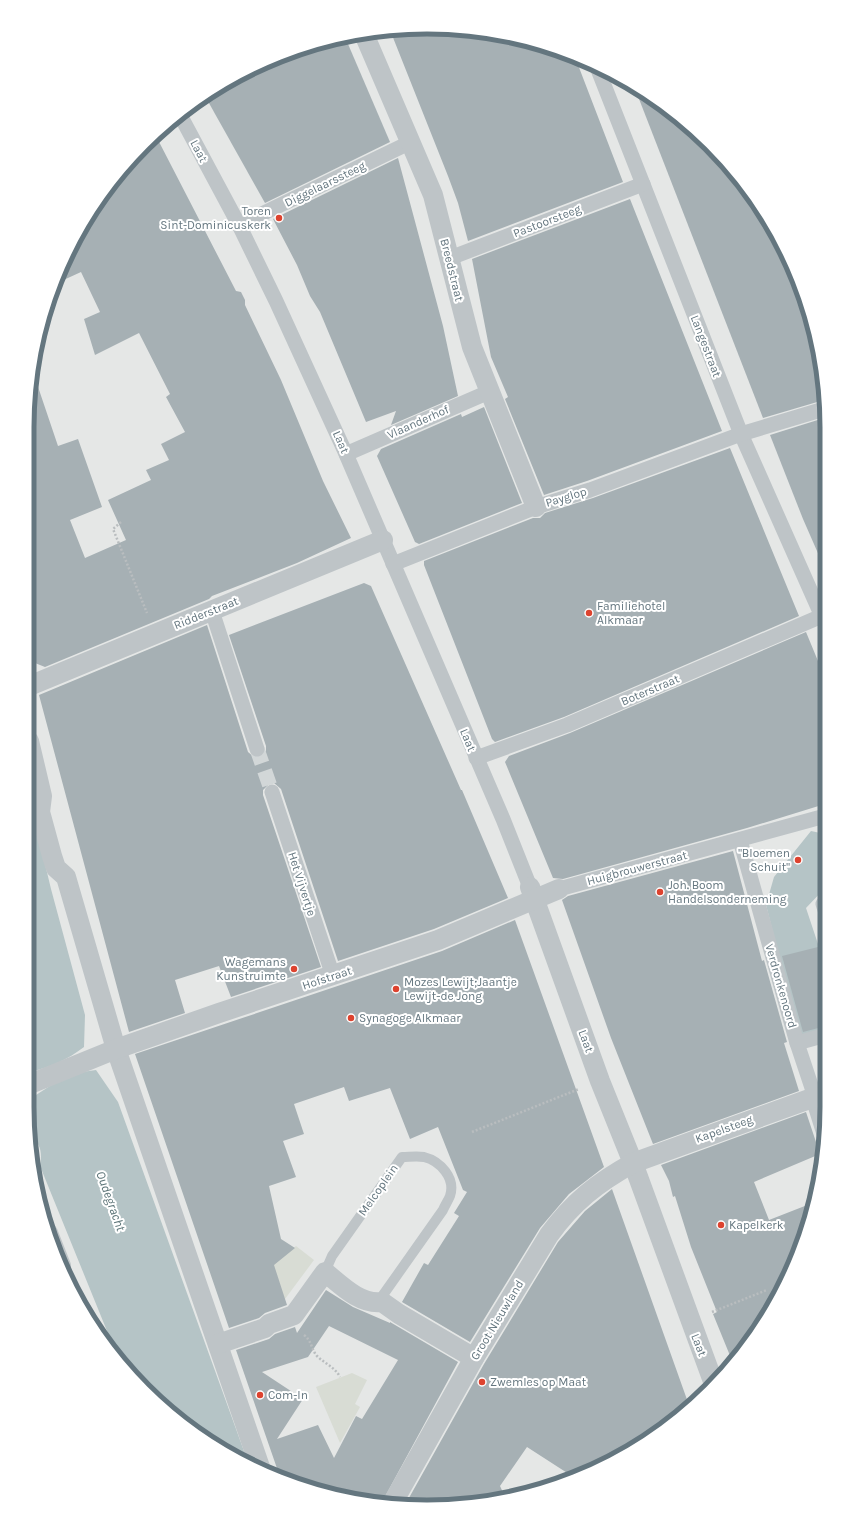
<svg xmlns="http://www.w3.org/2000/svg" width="854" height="1534" font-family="Karla,sans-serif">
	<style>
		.built { fill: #e5e7e6 }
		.green { fill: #d8dcd4 }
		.water { fill: #b5c4c6 }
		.building { fill: #a6b0b4; fill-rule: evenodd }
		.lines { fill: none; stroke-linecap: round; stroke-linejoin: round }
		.pedestrian-tunnel { stroke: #d2d7d8; stroke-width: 15; stroke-dasharray: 15 8; stroke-linecap: butt }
		.path { stroke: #b9bdbf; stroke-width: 2.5; stroke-dasharray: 2 2; stroke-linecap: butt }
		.service { stroke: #bec4c7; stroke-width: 10 }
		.pedestrian { stroke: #bec4c7; stroke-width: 15 }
		.minor { stroke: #bec4c7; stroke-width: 20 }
		.poi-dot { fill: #dd432f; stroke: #fff; stroke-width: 1.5 }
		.labels { text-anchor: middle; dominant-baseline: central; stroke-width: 4; stroke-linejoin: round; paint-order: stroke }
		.street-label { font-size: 12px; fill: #64767f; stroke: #fff }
		.poi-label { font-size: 12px; fill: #64767f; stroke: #fff; text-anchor: start }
		.water-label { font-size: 13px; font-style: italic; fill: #5e7679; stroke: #fff }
		.rim { fill: none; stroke: #64767f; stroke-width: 5 }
	</style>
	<rect width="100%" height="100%" fill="#f7f7f5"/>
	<path class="built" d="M401 28 479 30 556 48 627 81 710 144 824 375 826 1133 813 1211 773 1307 728 1371 691 1408 627 1453 580 1477 505 1499 453 1506 375 1504 323 1493 250 1466 205 1439 144 1390 110 1350 68 1284 48 1235 30 1159 28 401 41 323 81 227 126 163 184 110 250 68 324 41Z"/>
	<g class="green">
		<path d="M241 1213 278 1261 296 1246 314 1260 285 1299Z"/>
		<path d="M352 1373 367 1380 355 1404 360 1407 340 1443 316 1387Z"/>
	</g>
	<g class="water">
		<path d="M29 797 51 889 85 1015 84 1047C67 1060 51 1067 30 1072Z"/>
		<path d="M811 831 825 834V888L806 908 826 968V1033L801 1042 766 905 774 877Z"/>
		<path d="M96 1070 118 1102 249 1465 205 1439 144 1390 120 1363 40 1166C42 1156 42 1142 30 1137V1101L36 1095 56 1082 75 1073Z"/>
	</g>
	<g class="building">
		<path d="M401 28 479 30 556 48 575 57 623 182 468 241 458 203 448 176 390 30Z"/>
		<path d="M345 37 390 142 265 203 205 96 250 68 324 41Z"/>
		<path d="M634 86 710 144 760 205 806 298 824 375V400L763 418Z"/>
		<path d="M156 136 236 291 241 292 245 300V305L281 380 323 481 351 538 297 563 212 596 209 599 45 667 30 661 29 655 28 401 33 372 58 446 78 439 102 507 70 520 85 558 126 540 108 500 151 480 146 470 169 460 161 444 185 432 166 397 170 394 139 333 95 355 84 319 100 312 81 272 57 283 81 227 126 163Z"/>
		<path d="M398 158 443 326 458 396 391 425 396 411 366 422 320 312 310 296 297 265 273 219Z"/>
		<path d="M630 199 722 431 587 481 544 495 505 399 508 397 491 357 472 259Z"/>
		<path d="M484 407 522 503 419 544 415 542 377 456 381 449 461 414 462 417Z"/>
		<path d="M824 418V567L803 519 770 435Z"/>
		<path d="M730 448 799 616 564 717 495 742 492 739 424 565V561L533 518H540L545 513 593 498Z"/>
		<path d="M364 583 371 586 461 790H462L508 898 434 929 338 961 281 789 274 783 269 784 263 790V795L321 967 231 997 219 966 175 980 185 1013 129 1032 39 695 207 625 248 752 255 758 260 757 266 751V746L229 635Z"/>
		<path d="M806 632 825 678V804L747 828 563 879 553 878 505 762 509 756 570 733Z"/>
		<path d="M733 851 762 961 764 960 787 1042 784 1043 799 1091 653 1144 611 1038 562 900 568 896Z"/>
		<path d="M515 920 604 1167 569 1194 540 1228 470 1342 402 1302 424 1263 428 1265 459 1216 454 1213 467 1192 463 1190 438 1127 410 1139 390 1088 349 1101 344 1087 294 1104 304 1134 283 1141 296 1177 269 1186 281 1239 295 1248 274 1265 287 1305 265 1313 259 1318 229 1328 135 1054 442 951Z"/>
		<path d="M826 945V1026L803 1032 782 956Z"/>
		<path d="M806 1112 820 1154 754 1182 769 1220 815 1202 813 1211 773 1307 733 1363 713 1314 717 1312 691 1247 675 1196 673 1197 669 1181 661 1165Z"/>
		<path d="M612 1189 690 1408 627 1453 580 1477 575 1478 527 1447 500 1486 506 1499 453 1506 405 1505 484 1364 558 1242 585 1211Z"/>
		<path d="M326 1290 353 1307 390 1323V1322L458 1362 381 1504 323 1493 280 1477 236 1350 269 1339 275 1334 295 1327 297 1333ZM329 1326 398 1360 362 1419 356 1416 334 1458 318 1425 277 1439 303 1399 262 1372 308 1357Z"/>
	</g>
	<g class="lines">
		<path class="pedestrian-tunnel" d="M257 749 272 792"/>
		<g class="path">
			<path d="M121 522 113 529 147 613"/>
			<path d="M472 1132 579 1089"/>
			<path d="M712 1312 767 1290"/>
			<path d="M304 1335C312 1341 311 1349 317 1356 325 1364 335 1367 340 1377"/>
		</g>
		<path class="service" d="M325 1272 332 1256 402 1157C409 1157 417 1156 424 1157 440 1161 456 1178 450 1196 448 1201 445 1205 443 1210L383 1295 382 1302"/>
		<g class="pedestrian">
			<path d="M597 67 741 434 824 621"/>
			<path d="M179 113 239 225 276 301 346 454 503 819 530 887"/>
			<path d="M239 225 411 142"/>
			<path d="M450 258 643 184"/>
			<path d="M346 454 491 391"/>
			<path d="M393 564 536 507 590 490 741 434 824 409"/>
			<path d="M212 611 257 749"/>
			<path d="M476 758 567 725 824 615"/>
			<path d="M272 792 333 976"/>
			<path d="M740 840 797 1043 815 1097"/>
			<path d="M559 889 825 816"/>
			<path d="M825 902 823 904 825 910"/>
			<path d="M797 1043 826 1035"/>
		</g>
		<g class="minor">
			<path d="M364 34 433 195 472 347 536 507"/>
			<path d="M29 686 383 540"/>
			<path d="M29 741 42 796 40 812 52 856 56 868 66 877 116 1049 261 1470"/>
			<path d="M530 887 600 1081 633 1163 714 1384"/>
			<path d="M30 1084 116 1049 219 1013 438 940 559 889"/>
			<path d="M815 1097 826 1132"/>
			<path d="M48 1233 61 1266"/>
			<path d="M218 1344 265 1328 269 1324 294 1315 325 1272C341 1285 360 1305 382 1302L399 1314 474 1358"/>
			<path d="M392 1504 474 1358 549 1235C573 1202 597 1183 633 1163L815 1097"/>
		</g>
	</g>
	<g class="poi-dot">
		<circle cx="279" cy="218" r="4"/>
		<circle cx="589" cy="613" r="4"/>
		<circle cx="798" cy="860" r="4"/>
		<circle cx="660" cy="892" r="4"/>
		<circle cx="294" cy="969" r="4"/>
		<circle cx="396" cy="989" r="4"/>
		<circle cx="351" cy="1018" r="4"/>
		<circle cx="721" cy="1225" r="4"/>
		<circle cx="482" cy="1382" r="4"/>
		<circle cx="260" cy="1395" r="4"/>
	</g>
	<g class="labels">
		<g class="street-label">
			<text transform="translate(199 151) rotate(62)">Laat</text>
			<text transform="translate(325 184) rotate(-26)">Diggelaarssteeg</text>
			<text transform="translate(547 221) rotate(-21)">Pastoorsteeg</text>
			<text transform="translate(452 270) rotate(76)">Breedstraat</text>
			<text transform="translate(706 346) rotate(69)">Langestraat</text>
			<text transform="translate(418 422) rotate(-24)">Vlaanderhof</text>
			<text transform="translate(341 442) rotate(66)">Laat</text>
			<text transform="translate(566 497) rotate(-17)">Payglop</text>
			<text transform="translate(206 613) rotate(-22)">Ridderstraat</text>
			<text transform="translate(650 690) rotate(-23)">Boterstraat</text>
			<text transform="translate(468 740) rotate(67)">Laat</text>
			<text transform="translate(637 868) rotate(-15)">Huigbrouwerstraat</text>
			<text transform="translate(302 884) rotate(72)">Het Vijvertje</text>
			<text transform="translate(327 978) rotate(-18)">Hofstraat</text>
			<text transform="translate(781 986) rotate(74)">Verdronkenoord</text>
			<text transform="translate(586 1041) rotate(70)">Laat</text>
			<text transform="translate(724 1129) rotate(-20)">Kapelsteeg</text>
			<text transform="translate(378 1190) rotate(-55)">Melcoplein</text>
			<text transform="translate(497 1320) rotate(-59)">Groot Nieuwland</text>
			<text transform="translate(699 1345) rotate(69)">Laat</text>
		</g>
		<g class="poi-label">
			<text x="271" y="211" text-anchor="end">Toren<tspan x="271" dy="14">Sint-Dominicuskerk</tspan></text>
			<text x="597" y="606">Familiehotel<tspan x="597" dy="14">Alkmaar</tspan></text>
			<text x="790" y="853" text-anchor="end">"Bloemen<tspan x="790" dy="14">Schuit"</tspan></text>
			<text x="668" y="885">Joh. Boom<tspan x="668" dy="14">Handelsonderneming</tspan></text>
			<text x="286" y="962" text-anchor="end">Wagemans<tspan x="286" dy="14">Kunstruimte</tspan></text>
			<text x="404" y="982">Mozes Lewijt;Jaantje<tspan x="404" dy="14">Lewijt-de Jong</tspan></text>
			<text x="359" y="1018">Synagoge Alkmaar</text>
			<text x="729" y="1225">Kapelkerk</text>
			<text x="490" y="1382">Zwemles op Maat</text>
			<text x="268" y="1395">Com-In</text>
		</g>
		<g class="water-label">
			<text transform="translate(111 1201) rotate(70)">Oudegracht</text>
		</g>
	</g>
	<path d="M0 0H854V1534H0ZM427 34H427A393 393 0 0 1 820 427V1107A393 393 0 0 1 427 1500H427A393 393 0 0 1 34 1107V427A393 393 0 0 1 427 34Z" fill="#fff" fill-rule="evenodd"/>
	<path class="rim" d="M427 34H427A393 393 0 0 1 820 427V1107A393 393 0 0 1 427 1500H427A393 393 0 0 1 34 1107V427A393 393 0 0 1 427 34Z"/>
</svg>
